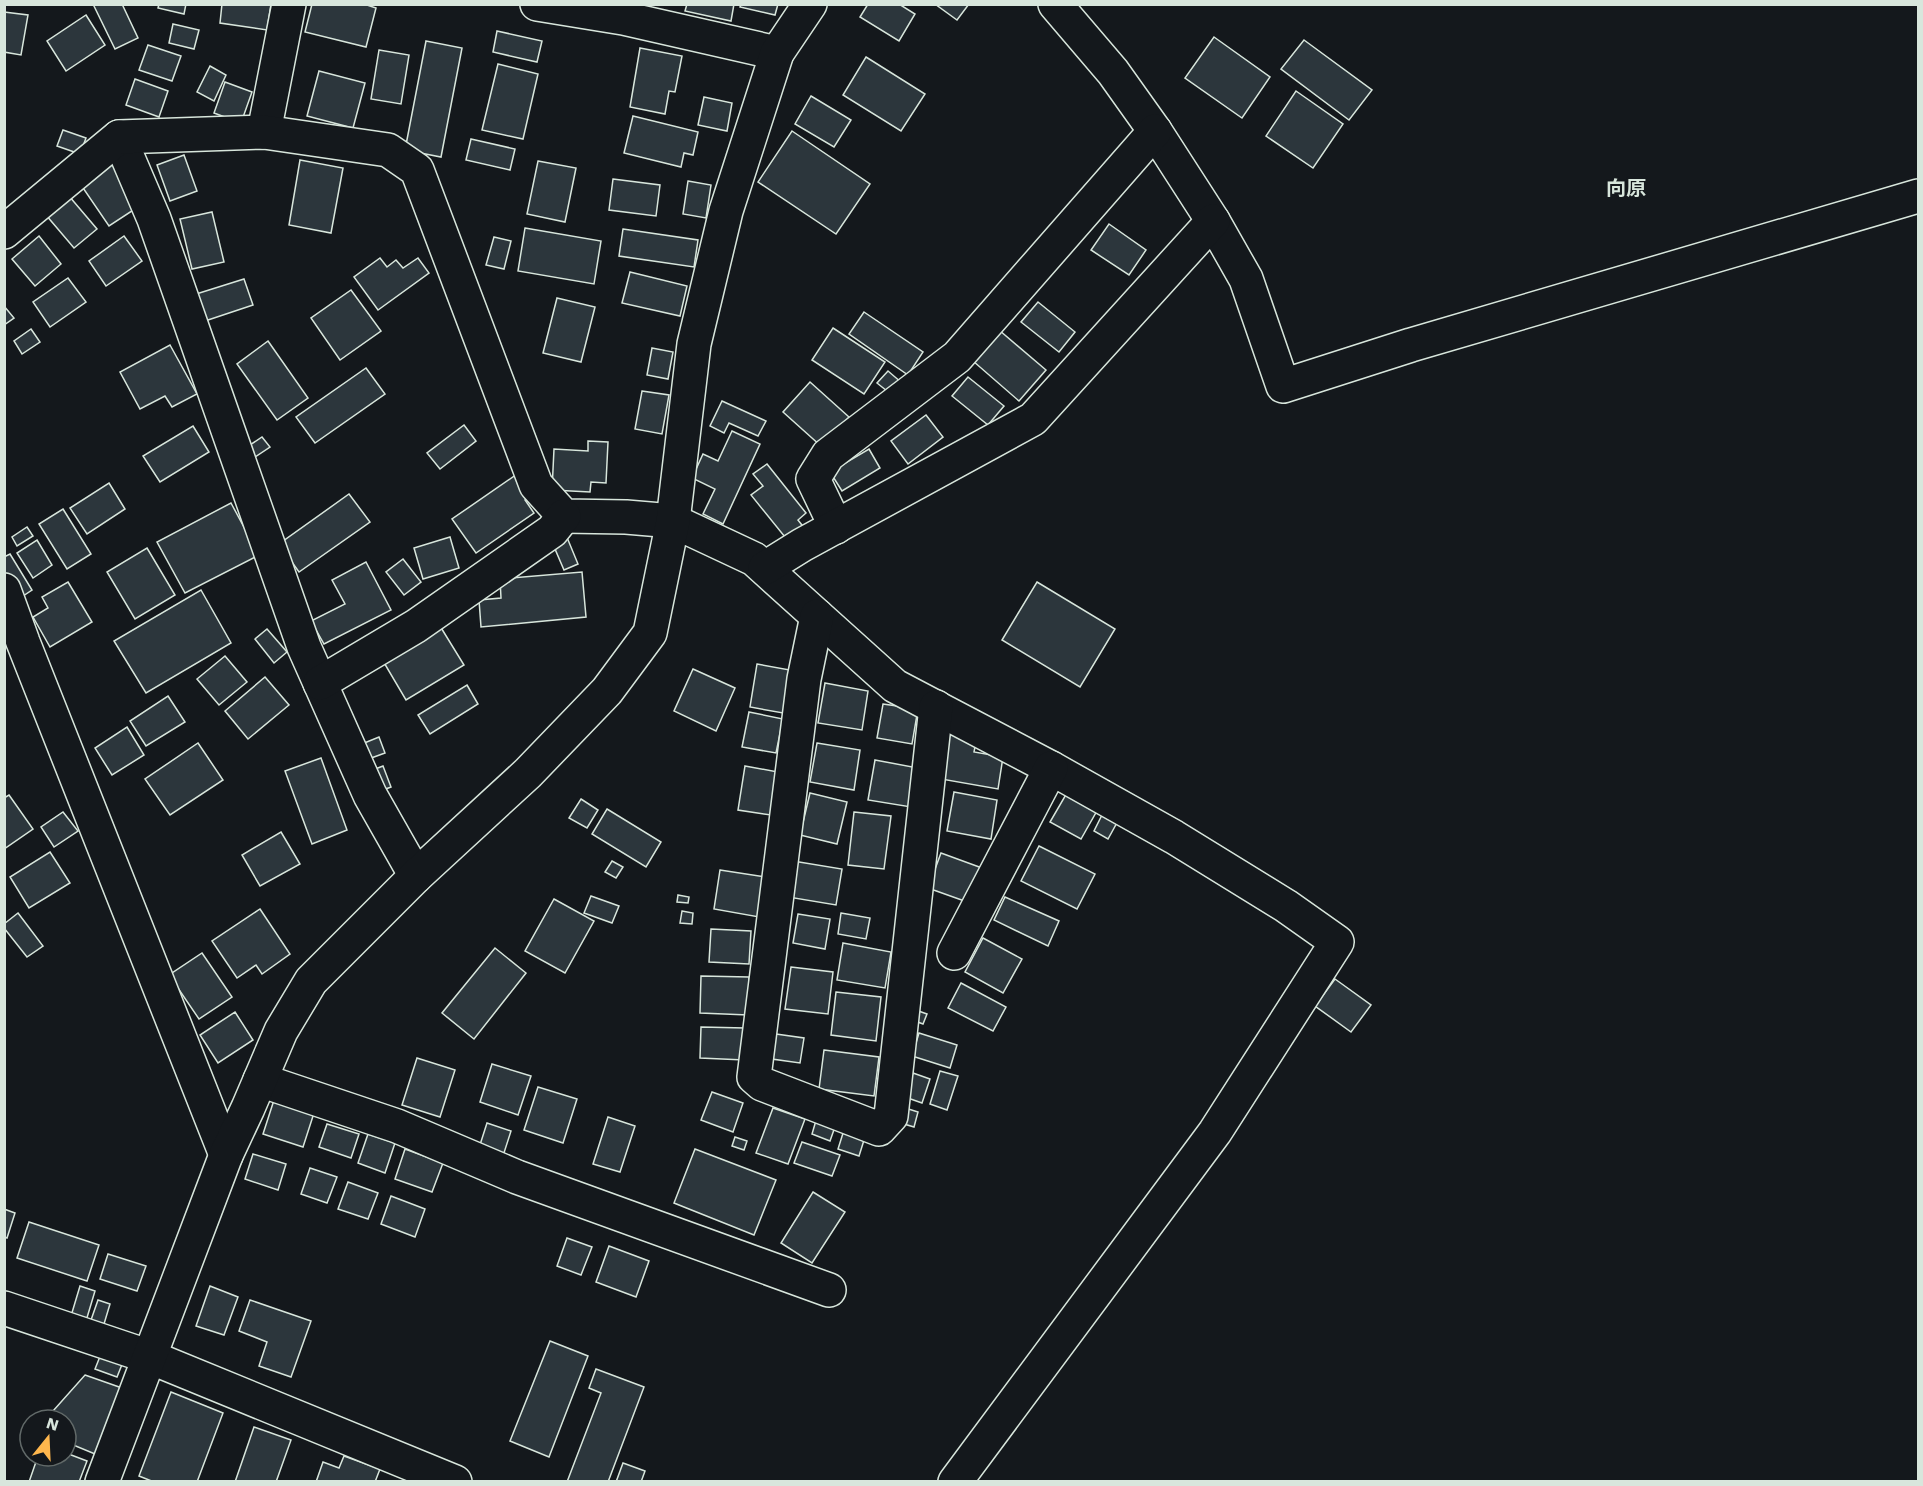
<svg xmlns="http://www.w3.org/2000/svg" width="1923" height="1486" font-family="'Work Sans','Noto Sans JP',sans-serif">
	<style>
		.building { fill: #2c363c; stroke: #d8e6dc; stroke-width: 1.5 }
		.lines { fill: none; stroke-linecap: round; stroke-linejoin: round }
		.minor-casing { stroke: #d8e6dc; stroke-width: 36 }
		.minor { stroke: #14181c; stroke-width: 33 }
		.labels { text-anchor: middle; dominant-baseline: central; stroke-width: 4.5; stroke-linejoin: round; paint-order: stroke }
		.neighbourhood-label { font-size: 20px; font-weight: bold; fill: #d8e6dc; stroke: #14181c }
	</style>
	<rect width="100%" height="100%" fill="#14181c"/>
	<g class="building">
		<path d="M93 4H122L138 38 115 49Z"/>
		<path d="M159 4H186L184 14 158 8Z"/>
		<path d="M222 4H271L267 30 220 23Z"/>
		<path d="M312 4H364L376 8 366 47 305 32Z"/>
		<path d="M687 4H734L731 21 685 11Z"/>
		<path d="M741 4H778L775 15 740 7Z"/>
		<path d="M868 4H899L915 14 899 41 860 17Z"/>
		<path d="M935 4H969L957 20Z"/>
		<path d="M4 12 28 15 21 55 4 52Z"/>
		<path d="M86 15 105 45 66 71 47 41Z"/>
		<path d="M173 24 199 30 194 49 169 43Z"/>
		<path d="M497 31 542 41 537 62 493 52Z"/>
		<path d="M1214 37 1270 77 1242 118 1185 78Z"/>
		<path d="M1304 40 1372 90 1349 120 1281 69Z"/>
		<path d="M426 41 462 48 441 157 405 150Z"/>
		<path d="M148 45 181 56 172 81 139 70Z"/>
		<path d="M640 48 682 56 675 92 669 91 665 114 630 107Z"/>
		<path d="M379 50 409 55 401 104 371 99Z"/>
		<path d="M866 57 925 94 901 131 843 95Z"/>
		<path d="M498 64 538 74 523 139 482 130Z"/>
		<path d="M210 66 226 75 214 101 197 92Z"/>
		<path d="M319 71 365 83 353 128 307 116Z"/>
		<path d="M135 79 168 91 159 117 126 105Z"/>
		<path d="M225 82 252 92 241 123 214 113Z"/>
		<path d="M1296 91 1343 124 1313 168 1266 136Z"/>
		<path d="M811 96 851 120 834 147 795 124Z"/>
		<path d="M704 97 732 103 727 131 698 125Z"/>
		<path d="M633 116 698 132 693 155 684 153 681 167 624 153Z"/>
		<path d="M63 130 86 138 80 154 57 146Z"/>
		<path d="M792 131 870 184 836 234 758 182Z"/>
		<path d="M471 139 515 149 510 170 466 160Z"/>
		<path d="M184 155 197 191 170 201 157 165Z"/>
		<path d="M300 160 343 168 331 233 289 225Z"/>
		<path d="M538 161 576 168 565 222 527 214Z"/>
		<path d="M112 164 141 205 109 226 81 185Z"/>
		<path d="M613 179 660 185 656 216 609 210Z"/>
		<path d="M688 181 711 185 706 218 683 214Z"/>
		<path d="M69 196 97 229 74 248 46 215Z"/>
		<path d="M212 212 224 262 192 269 180 219Z"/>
		<path d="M1109 224 1146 250 1129 275 1091 250Z"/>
		<path d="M525 228 601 241 594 284 518 271Z"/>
		<path d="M623 229 698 240 694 267 619 256Z"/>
		<path d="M39 236 61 264 35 286 12 259Z"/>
		<path d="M124 236 142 261 106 286 89 261Z"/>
		<path d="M494 237 511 241 504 269 486 265Z"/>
		<path d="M380 258 387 267 396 260 403 268 418 258 429 273 378 310 354 277Z"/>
		<path d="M630 272 687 286 680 316 622 303Z"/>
		<path d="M68 278 86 302 50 327 33 302Z"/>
		<path d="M244 279 253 305 202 322 193 295Z"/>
		<path d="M351 290 381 331 340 360 311 318Z"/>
		<path d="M557 298 595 307 581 362 543 353Z"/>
		<path d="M1038 302 1075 332 1059 352 1021 322Z"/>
		<path d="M4 306 14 318 4 325Z"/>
		<path d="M864 312 923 352 908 375 849 334Z"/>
		<path d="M833 328 885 362 864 394 812 360Z"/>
		<path d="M31 329 40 342 22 354 14 341Z"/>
		<path d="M999 330 1046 370 1019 401 973 361Z"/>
		<path d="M268 341 308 398 277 420 237 364Z"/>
		<path d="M170 345 197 394 172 407 165 396 140 409 120 372Z"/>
		<path d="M652 348 673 352 668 379 647 375Z"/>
		<path d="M366 368 385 394 315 443 296 417Z"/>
		<path d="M888 371 902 383 892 395 877 383Z"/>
		<path d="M968 377 1004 406 988 425 952 396Z"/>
		<path d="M810 382 849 417 822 447 783 412Z"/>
		<path d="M642 391 669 395 662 434 635 429Z"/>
		<path d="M722 401 766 421 758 436 729 423 724 433 710 426Z"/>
		<path d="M926 415 943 437 908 464 891 441Z"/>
		<path d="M464 425 476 441 440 469 427 453Z"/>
		<path d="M193 426 209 452 160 482 143 456Z"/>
		<path d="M732 431 760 444 723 524 703 514 715 489 692 478 703 454 718 461Z"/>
		<path d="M262 437 270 447 255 457 247 447Z"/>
		<path d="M588 441 608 442 606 483 591 482 590 492 552 490 554 449 588 451Z"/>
		<path d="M869 449 880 468 842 491 830 472Z"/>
		<path d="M767 464 806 513 798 520 805 529 789 542 751 495 763 486 753 474Z"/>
		<path d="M520 472 535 493 525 500 534 513 476 553 452 519Z"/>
		<path d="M109 483 125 509 87 534 70 508Z"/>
		<path d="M349 494 370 522 299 572 279 544Z"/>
		<path d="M231 503 259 555 185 593 157 542Z"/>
		<path d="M63 509 91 554 67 569 39 524Z"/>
		<path d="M27 527 33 536 17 546 12 537Z"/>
		<path d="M566 535 578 564 564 570 552 542Z"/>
		<path d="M450 537 459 568 423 579 414 548Z"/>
		<path d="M37 540 52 565 33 578 17 553Z"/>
		<path d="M147 548 175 595 135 619 107 572Z"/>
		<path d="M10 554 32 590 20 598 4 573V557Z"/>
		<path d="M403 559 421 582 404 595 386 572Z"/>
		<path d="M366 562 391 610 324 644 311 621 345 604 332 580Z"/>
		<path d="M582 572 586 617 481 627 479 600 501 598 500 579Z"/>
		<path d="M68 582 92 622 50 647 33 617 48 608 42 597Z"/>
		<path d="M1037 582 1115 629 1080 687 1002 640Z"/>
		<path d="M201 590 231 643 146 693 114 641Z"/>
		<path d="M440 626 464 665 406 700 383 661Z"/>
		<path d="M267 629 287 652 274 663 255 639Z"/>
		<path d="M225 656 247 682 219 705 197 679Z"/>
		<path d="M757 664 790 670 783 713 750 707Z"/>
		<path d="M693 669 735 688 716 731 674 711Z"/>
		<path d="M265 677 289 705 248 739 225 711Z"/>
		<path d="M825 683 868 691 862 730 818 723Z"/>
		<path d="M467 685 478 704 430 734 418 715Z"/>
		<path d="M168 696 185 722 146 746 130 721Z"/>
		<path d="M883 704 918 709 912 744 877 738Z"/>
		<path d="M749 712 783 719 776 753 742 747Z"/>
		<path d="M127 727 144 755 112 775 95 748Z"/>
		<path d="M950 733 977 737 974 752 1003 757 998 789 941 779Z"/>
		<path d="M379 737 385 753 363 761 357 746Z"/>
		<path d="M198 743 223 780 170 815 145 779Z"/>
		<path d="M817 743 860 750 854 790 810 782Z"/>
		<path d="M321 758 347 830 312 844 285 771Z"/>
		<path d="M875 760 918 768 911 807 868 800Z"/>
		<path d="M383 766 391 787 378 792 370 771Z"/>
		<path d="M745 766 778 772 771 815 738 810Z"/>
		<path d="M1068 791 1098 809 1081 839 1050 822Z"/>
		<path d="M954 792 997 800 991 839 947 831Z"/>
		<path d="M810 793 847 802 837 844 800 835Z"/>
		<path d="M9 795 33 829 4 849V798Z"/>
		<path d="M581 799 598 810 587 828 569 818Z"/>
		<path d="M607 809 661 842 646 867 592 834Z"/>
		<path d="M1104 811 1119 819 1108 839 1094 831Z"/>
		<path d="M63 812 78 831 54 847 41 827Z"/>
		<path d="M854 812 891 816 884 869 848 865Z"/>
		<path d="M281 832 300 864 260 886 242 855Z"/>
		<path d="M1039 846 1095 874 1077 909 1021 881Z"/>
		<path d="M50 852 70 883 29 908 10 877Z"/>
		<path d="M941 853 982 868 970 903 928 888Z"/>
		<path d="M612 861 623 867 616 878 605 872Z"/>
		<path d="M793 861 842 869 836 905 788 897Z"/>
		<path d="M720 870 765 877 759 917 714 909Z"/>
		<path d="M678 895 689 897 688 903 677 902Z"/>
		<path d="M591 896 619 906 612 923 584 913Z"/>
		<path d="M1005 897 1059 921 1048 946 994 920Z"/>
		<path d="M554 899 594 921 565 973 525 951Z"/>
		<path d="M260 909 290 954 262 974 256 965 237 978 212 941Z"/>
		<path d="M682 911 693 913 692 924 680 923Z"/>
		<path d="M18 913 43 946 27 957 4 928V924Z"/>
		<path d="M841 913 870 918 866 939 838 934Z"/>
		<path d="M798 914 830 919 825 949 793 943Z"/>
		<path d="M711 929 751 931 749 964 709 962Z"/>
		<path d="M983 938 1022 959 1003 993 965 972Z"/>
		<path d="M843 943 891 952 885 988 837 980Z"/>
		<path d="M495 948 526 973 474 1039 442 1013Z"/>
		<path d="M202 953 232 997 199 1019 169 975Z"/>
		<path d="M791 967 833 972 828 1014 785 1009Z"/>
		<path d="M701 976 749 977 748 1015 700 1013Z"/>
		<path d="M1335 979 1371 1005 1351 1032 1315 1006Z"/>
		<path d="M961 983 1006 1007 993 1031 948 1008Z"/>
		<path d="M836 992 881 997 876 1041 831 1035Z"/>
		<path d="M910 1008 927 1014 923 1024 907 1018Z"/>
		<path d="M235 1012 253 1040 218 1063 200 1035Z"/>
		<path d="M701 1027 745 1028 744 1060 700 1058Z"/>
		<path d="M919 1033 957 1045 950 1068 912 1056Z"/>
		<path d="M776 1034 804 1038 800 1063 772 1059Z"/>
		<path d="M824 1050 879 1057 874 1096 819 1089Z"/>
		<path d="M417 1058 455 1070 440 1117 402 1105Z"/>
		<path d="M492 1064 531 1076 518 1115 480 1102Z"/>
		<path d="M940 1071 958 1076 947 1110 930 1104Z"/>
		<path d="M913 1073 930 1079 922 1103 905 1097Z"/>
		<path d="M538 1087 577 1099 563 1143 524 1130Z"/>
		<path d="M712 1092 743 1103 733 1132 701 1120Z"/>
		<path d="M274 1100 314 1113 303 1147 263 1134Z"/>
		<path d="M899 1106 918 1112 914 1127 894 1121Z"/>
		<path d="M773 1108 805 1119 788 1164 756 1153Z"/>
		<path d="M608 1117 635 1126 620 1172 593 1164Z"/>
		<path d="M817 1117 836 1124 830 1141 812 1134Z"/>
		<path d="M487 1123 511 1131 502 1159 478 1151Z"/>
		<path d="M327 1124 359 1134 351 1158 319 1147Z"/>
		<path d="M844 1130 865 1137 859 1156 838 1149Z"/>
		<path d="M368 1134 395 1143 385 1173 358 1163Z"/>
		<path d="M735 1137 747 1141 744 1150 732 1146Z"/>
		<path d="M802 1142 840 1155 832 1176 794 1163Z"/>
		<path d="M405 1149 443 1163 432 1192 395 1179Z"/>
		<path d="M695 1149 776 1180 754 1235 674 1203Z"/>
		<path d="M253 1154 286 1164 278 1190 245 1179Z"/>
		<path d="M310 1168 337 1177 327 1203 301 1194Z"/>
		<path d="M348 1182 378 1193 368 1219 338 1209Z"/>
		<path d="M813 1192 845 1212 812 1263 781 1243Z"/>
		<path d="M391 1196 425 1209 415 1237 381 1224Z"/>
		<path d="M4 1209 15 1213 7 1238 4 1237Z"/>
		<path d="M29 1222 99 1245 87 1281 17 1258Z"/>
		<path d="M567 1238 592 1247 581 1275 557 1266Z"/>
		<path d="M609 1246 649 1261 636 1297 596 1282Z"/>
		<path d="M108 1254 146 1266 137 1291 100 1279Z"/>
		<path d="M80 1286 95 1291 86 1321 71 1316Z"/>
		<path d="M210 1286 238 1297 224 1335 196 1326Z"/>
		<path d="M98 1300 110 1304 104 1324 91 1320Z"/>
		<path d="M250 1300 311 1321 291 1377 259 1366 267 1342 239 1331Z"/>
		<path d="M550 1341 588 1356 549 1457 510 1441Z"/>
		<path d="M101 1354 123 1362 117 1377 95 1369Z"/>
		<path d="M596 1369 644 1387 608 1482H567L601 1393 589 1388Z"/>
		<path d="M85 1375 122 1388 95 1454 66 1442V1420H45Z"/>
		<path d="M171 1392 223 1413 197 1482H154L139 1476Z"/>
		<path d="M254 1427 291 1440 276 1482H235Z"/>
		<path d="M66 1453 87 1461 79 1482H29L38 1456H66Z"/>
		<path d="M344 1456 380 1469 375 1482H316L323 1462 339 1468Z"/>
		<path d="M623 1463 645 1471 641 1482H616Z"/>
	</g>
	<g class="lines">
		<g class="minor-casing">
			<g id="minor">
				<path d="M537 4 623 18 777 53"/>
				<path d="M1055 4 1113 72 1155 131 1213 221 1246 279 1283 386 1411 345 1918 196"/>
				<path d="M264 132 289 4"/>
				<path d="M119 137 154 219 304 647 370 795 416 876"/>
				<path d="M4 232 119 137 264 132 388 150 417 170 536 485 564 516 626 517 673 521 754 559 895 686 1051 768 1174 837 1286 906 1337 942 1215 1132 955 1482"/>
				<path d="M836 527 813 479 828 455 957 357 1155 131"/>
				<path d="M765 568 802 545 1033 419 1213 221"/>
				<path d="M4 590 23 642 226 1155"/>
				<path d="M817 616 804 679 754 1077 762 1084 879 1129 891 1116 936 707"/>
				<path d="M320 683 416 626 552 531 564 516"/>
				<path d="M954 953 1051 768"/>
				<path d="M260 1080 397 1126 517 1177 829 1290"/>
				<path d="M4 1308 150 1357 455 1482"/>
				<path d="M102 1482 226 1155 248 1108 281 1031 311 981 416 876 528 773 607 691 650 633 673 521 694 344 726 211 777 53 810 4"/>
			</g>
		</g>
		<use href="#minor" class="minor"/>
	</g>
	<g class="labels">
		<g class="neighbourhood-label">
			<text x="1626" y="188">向原</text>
		</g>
	</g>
	<rect width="1923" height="1486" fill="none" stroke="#d8e6dc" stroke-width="12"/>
	<g transform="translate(48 1438) rotate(18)"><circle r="28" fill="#14181c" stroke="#626a69" stroke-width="1.5"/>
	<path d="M0-4.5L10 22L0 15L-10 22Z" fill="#ffb74d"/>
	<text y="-9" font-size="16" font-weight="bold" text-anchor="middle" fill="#d8e6dc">N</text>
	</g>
</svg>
